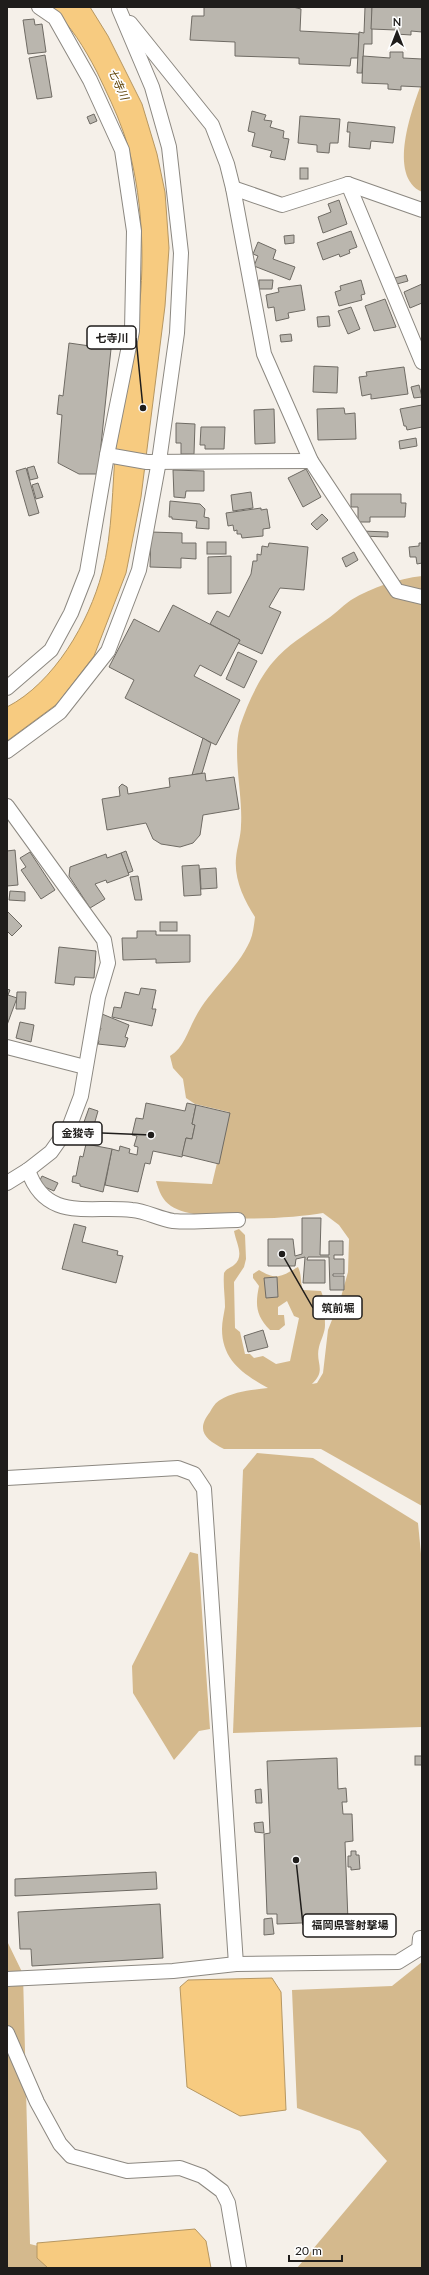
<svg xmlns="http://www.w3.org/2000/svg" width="429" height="2275" font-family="Lato,'Noto Sans JP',sans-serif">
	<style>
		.green { fill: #d4b98d }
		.water { fill: #f7cb80; stroke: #b69762 }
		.building { fill: #bab6ae; stroke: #6f6b64 }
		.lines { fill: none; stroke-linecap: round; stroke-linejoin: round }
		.street-casing { stroke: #8c8881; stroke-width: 16 }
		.street { stroke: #fff; stroke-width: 14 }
		.labels { text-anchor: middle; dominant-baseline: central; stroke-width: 3.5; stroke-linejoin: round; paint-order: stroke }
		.water-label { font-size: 11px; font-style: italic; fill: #5a3e00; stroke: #fff }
		.leader { fill: none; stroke: #1f1d1b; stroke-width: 1.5 }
		.callout-dot { fill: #1f1d1b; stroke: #fff; stroke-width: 1.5 }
		.callout { fill: #fff; stroke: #1f1d1b; stroke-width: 1.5 }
		.callout-label { font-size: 11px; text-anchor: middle; font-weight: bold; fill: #1f1d1b }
	</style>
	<rect width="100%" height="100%" fill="#f5f0e9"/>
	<g class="green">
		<path d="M422 82V192C387 176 412 109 422 82Z"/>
		<path d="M422 576V1506L321 1449H224C206 1440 195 1431 210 1412 212 1408 216 1402 220 1400 234 1391 252 1390 268 1388 243 1374 222 1360 222 1329 222 1321 224 1314 225 1307 225 1296 223 1285 224 1273 227 1268 229 1269 234 1265 245 1256 236 1243 234 1231L239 1229 245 1235 246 1259 244 1267 234 1282 235 1328 240 1332 245 1354H250L254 1358 263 1356 276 1364 290 1361 299 1318 294 1316 287 1301 278 1307V1315H284L285 1325 279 1330H270C256 1316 255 1305 259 1286L253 1278V1274L259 1270C277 1281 282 1276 298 1267 302 1275 300 1282 303 1290L321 1291 328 1310C324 1316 325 1318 325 1325 325 1333 321 1339 319 1347 315 1363 327 1370 312 1384L317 1383 323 1373 328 1330 341 1297 348 1272 349 1239 339 1225 323 1213C290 1219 199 1224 171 1206 162 1200 159 1191 156 1181L212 1184 229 1112 195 1104 186 1098 183 1079 173 1068 170 1056C184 1047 187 1033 195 1018 210 989 237 970 250 941 253 934 254 925 255 917 244 900 234 879 236 858 237 847 241 836 241 825 243 796 232 754 240 726 247 705 259 678 273 662 287 645 305 635 323 622 333 616 341 607 351 600 373 587 397 579 422 576Z"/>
		<path d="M257 1453 313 1458 418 1523 422 1564V1727L233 1733 243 1470Z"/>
		<path d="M190 1552 198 1554 210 1729 199 1731 174 1760 133 1693 132 1666Z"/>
		<path d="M7 1941 23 1974 30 2244 42 2247 52 2268H7Z"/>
		<path d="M422 1962V2268H297L387 2161 360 2131 297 2108 292 1990 392 1986Z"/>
	</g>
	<g class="water">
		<path d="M51 7H90L108 36 142 104 157 154 165 192 169 248 165 306 141 497 126 573 94 656 57 704 7 741V707C54 683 89 622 102 573 113 532 112 486 116 444 122 396 136 349 140 301 145 248 141 181 123 131 116 111 106 91 97 72 84 47 71 26 51 7Z"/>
		<path d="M272 1978 281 1992 286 2110 240 2116 187 2087 180 1987 188 1980Z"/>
		<path d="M195 2229 206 2241 211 2268H48L37 2258V2243Z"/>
	</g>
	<g class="building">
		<path d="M204 7H293L301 9 300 31 359 34 358 58H351L350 66 299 64V58L235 56V42L190 40 192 16H204Z"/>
		<path d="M365 7H372V44H364L362 73H357L359 34V32L364 33Z"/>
		<path d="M372 7H422V32L411 31V35L396 34V30L371 29Z"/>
		<path d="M34 19 35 25 42 24 46 52 28 54 23 20Z"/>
		<path d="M390 52H403V58L422 59V87L401 86V90L388 89V84L362 83 363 56 390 58Z"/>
		<path d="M45 55 52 97 37 99 29 58Z"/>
		<path d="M252 111 266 115 264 120 272 121 270 127 284 131 283 138 289 139 285 160 270 157 272 151 252 146 255 133 248 131Z"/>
		<path d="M94 114 97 121 90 124 87 117Z"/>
		<path d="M300 116 340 119 338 143H330L329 153 317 152V145L298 143Z"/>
		<path d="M348 122 395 127 393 143 371 141 370 149 349 147 350 132H347Z"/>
		<rect x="300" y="168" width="8" height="11"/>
		<path d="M339 200 347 224 323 233 318 217 331 212 328 204Z"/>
		<path d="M351 231 357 247 349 250 350 253 340 257 339 254 323 260 317 243Z"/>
		<path d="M294 235V243L285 244 284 236Z"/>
		<path d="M258 242 276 250 273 259 295 267 290 280 254 266 258 256 253 254Z"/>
		<path d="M406 275 408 281 397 284 395 278Z"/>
		<path d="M259 280H273L272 289H259Z"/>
		<path d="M361 280 365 294 361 295 362 300 339 306 335 292 341 290 340 286Z"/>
		<path d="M422 284V303L410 308 404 292Z"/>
		<path d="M301 285 305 310 288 313 289 318 276 321 274 307 268 308 266 295 279 292 278 288Z"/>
		<path d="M385 299 396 327 374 331 365 306Z"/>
		<path d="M351 307 360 329 348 334 338 311Z"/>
		<path d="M329 316 330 326 318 327 317 317Z"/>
		<path d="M291 334 292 341 281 342 280 335Z"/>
		<path d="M69 343 111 349 98 474H79L58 463 62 415 57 414 59 395 63 396Z"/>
		<path d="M314 366 338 367 337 393 313 392Z"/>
		<path d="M404 367 408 394 371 399V394L362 396 359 377 367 376 366 372Z"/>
		<path d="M419 385 422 397 414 398 411 387Z"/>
		<path d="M422 405V427L407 430 406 426H404L400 409Z"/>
		<path d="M344 408 345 414 355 413 356 439 318 440 317 409Z"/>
		<path d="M274 409 275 443 255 444 254 410Z"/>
		<path d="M176 423 195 424 194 454H181V443H176Z"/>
		<path d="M201 427H225L224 449H205V445H200Z"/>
		<path d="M416 438 417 446 400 449 399 441Z"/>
		<path d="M34 466 38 478 30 480 27 468Z"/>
		<path d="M26 468 39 513 29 516 16 471Z"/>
		<path d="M306 469 321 497 303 507 288 478Z"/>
		<path d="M173 470 204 471V491H186L185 498 174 497Z"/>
		<path d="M38 483 43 497 36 499 32 485Z"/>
		<path d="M251 492 253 508 233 511 231 495Z"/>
		<path d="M351 494H401V503H406L405 517H370V522H358V507H351Z"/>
		<path d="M170 501 200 504 205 509 204 517 209 518V529L196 528 197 521 172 519V517H169Z"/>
		<path d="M261 508V510L267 509 270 528 263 529V536L242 538 241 534H237V530L234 531 233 525 228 526 226 513Z"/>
		<path d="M322 514 328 520 317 530 311 524Z"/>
		<path d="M361 531 388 532V537L361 536Z"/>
		<path d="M151 532 182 533V543H196V559L181 558V568L150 567Z"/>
		<rect x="207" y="542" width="19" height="12"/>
		<path d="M269 543 308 547 304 590 280 588 269 607 281 612 262 654 238 643 240 640 210 624 217 611 229 617 251 574 253 561H257V554L261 555 262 546 268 547Z"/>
		<path d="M419 543H422V563L417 564 416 557H410L409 547 419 546Z"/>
		<path d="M354 552 358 560 346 567 342 558Z"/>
		<path d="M231 556V593L208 594V557Z"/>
		<path d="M173 605 240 640 221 676 200 665 194 676 240 700 216 745 125 698 134 680 109 667 134 619 159 632Z"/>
		<path d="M238 652 257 661 244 688 226 679Z"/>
		<path d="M203 738 211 743 202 773 192 775Z"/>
		<path d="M205 773 206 781 234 777 239 809 203 815 200 835 193 843 180 847 161 844 153 839 146 823 107 830 102 799 120 796 119 787 122 784 127 787 128 794 170 787 169 778Z"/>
		<path d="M15 850 18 885 7 886V851Z"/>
		<path d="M126 851 133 871 128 873 121 853Z"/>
		<path d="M30 852 55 890 41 899 21 870 26 867 20 858Z"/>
		<path d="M121 853 129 875 107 883 106 880 95 884 105 899 90 908 69 876 70 867 106 854 107 858Z"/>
		<path d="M199 865 201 895 184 896 182 866Z"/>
		<path d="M216 868 217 888 201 889 200 869Z"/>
		<path d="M138 876 142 900H135L130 877Z"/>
		<path d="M10 891 25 892V901L9 900Z"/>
		<path d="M7 911 22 926 12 936 7 931Z"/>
		<rect x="160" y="922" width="17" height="9"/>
		<path d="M137 931H156V935H190V962L156 963V959L123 960 122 938H137Z"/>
		<path d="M59 947 96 951 94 978 75 977 74 985 55 983Z"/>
		<path d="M141 988 156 990 152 1009H156L152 1026 112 1017 114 1007 121 1008 125 992 139 995Z"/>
		<path d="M7 989 10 990 8 995 17 998 7 1025Z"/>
		<path d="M17 992H26L25 1009H16Z"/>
		<path d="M102 1014 129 1025 125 1037 128 1038 125 1047 98 1044 99 1041 96 1039 101 1028 97 1026Z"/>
		<path d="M20 1022 34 1025 31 1042 16 1038Z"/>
		<path d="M146 1103 185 1111 187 1103 196 1105 192 1124 195 1125 192 1139 186 1138 182 1157 153 1151 150 1164 145 1163 138 1192 105 1185 112 1149 119 1151 120 1146 130 1149 129 1153 137 1155 138 1147 134 1146 137 1136 132 1135 136 1118 143 1119Z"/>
		<path d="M196 1105 230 1113 219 1164 182 1155 186 1138 192 1139 195 1125 192 1124Z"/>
		<path d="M89 1108 98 1111 94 1125 84 1122Z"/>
		<path d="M86 1144 112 1149 103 1192 80 1186V1184L72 1182 73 1176H76L80 1156 83 1157Z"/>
		<path d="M42 1176 58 1183 54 1191 38 1184Z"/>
		<path d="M302 1218H321L320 1255H329V1241H343V1255H334V1259H344V1274H333V1276H344V1290H330L329 1257H308L307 1260H325V1283H303L305 1257 296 1259 295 1266H268V1239H293L295 1256 302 1254Z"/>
		<path d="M74 1224 86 1227 82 1242 118 1251 117 1255 123 1256 116 1283 62 1269Z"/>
		<path d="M277 1277 278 1297 266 1298 264 1278Z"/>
		<path d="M263 1330 268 1347 248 1352 244 1336Z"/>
		<rect x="415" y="1756" width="7" height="9"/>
		<path d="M337 1758 338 1789 346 1788 347 1802H342L343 1814H352L353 1841 345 1842 348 1921 277 1924V1914H267L264 1834 270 1833 267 1761Z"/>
		<path d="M261 1789 262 1803H256L255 1790Z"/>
		<path d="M263 1822 264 1833 255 1832 254 1823Z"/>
		<path d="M351 1851H356V1855H359L360 1869 351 1870V1867H348V1856H351Z"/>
		<path d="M156 1872 157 1889 15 1896V1879Z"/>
		<path d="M160 1904 163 1958 32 1966 31 1949H20L18 1912Z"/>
		<path d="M272 1918 274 1934 264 1935V1919Z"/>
	</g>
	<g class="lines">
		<g class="street-casing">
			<g id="street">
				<path d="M130 23 212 125 227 164 233 188 264 354 311 461 397 591 422 597"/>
				<path d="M348 184 422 362"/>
				<path d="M233 188 282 205 348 184 422 210"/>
				<path d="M107 455 147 462 311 461"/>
				<path d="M7 688 51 650 71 613 87 572 107 455 132 331 134 231 122 150 90 80 55 18 39 7"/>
				<path d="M7 751 60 712 108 651 139 570 159 461 177 333 181 253 169 147 152 87 119 9"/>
				<path d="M7 806 104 940 108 963 98 997 81 1096 70 1125 51 1152 28 1170 7 1183"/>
				<path d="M7 1047 85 1067"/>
				<path d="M28 1170C46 1223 90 1205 132 1210 146 1211 159 1219 173 1221 194 1223 217 1220 238 1220"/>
				<path d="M7 1478 178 1468 194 1474 204 1489 236 1964"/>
				<path d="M7 1979 173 1971 236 1964 398 1962 419 1949 420 1938"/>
				<path d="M7 2033 37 2102 60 2144 71 2156 127 2171 180 2168 202 2176 222 2191 228 2203 239 2268"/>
			</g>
		</g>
		<use href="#street" class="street"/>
	</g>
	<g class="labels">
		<g class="water-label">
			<text transform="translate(119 84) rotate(66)">七寺川</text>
		</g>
	</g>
	<path class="leader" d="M143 408L136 338M151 1135L102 1133M282 1254L313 1308M296 1860L303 1925"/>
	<g class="callout-dot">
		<circle cx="143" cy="408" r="4"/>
		<circle cx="151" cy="1135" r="4"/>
		<circle cx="282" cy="1254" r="4"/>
		<circle cx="296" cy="1860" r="4"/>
	</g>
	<g class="callout">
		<rect x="87" y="326" width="49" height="23" rx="4"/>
		<rect x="53" y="1122" width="49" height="23" rx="4"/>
		<rect x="313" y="1296" width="49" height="23" rx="4"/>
		<rect x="303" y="1914" width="93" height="23" rx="4"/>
	</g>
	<g class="callout-label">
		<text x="112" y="342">七寺川</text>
		<text x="78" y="1137">金狻寺</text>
		<text x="338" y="1312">筑前堀</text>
		<text x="350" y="1929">福岡県警射撃場</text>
	</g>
	<rect width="429" height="2275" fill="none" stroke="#1f1d1b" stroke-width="16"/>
	<g transform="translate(397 32)" stroke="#ffffff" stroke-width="3" paint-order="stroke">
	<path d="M0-3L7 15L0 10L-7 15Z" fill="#1f1d1b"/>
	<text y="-6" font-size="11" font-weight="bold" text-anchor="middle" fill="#1f1d1b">N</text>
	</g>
	<path d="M289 2255v6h53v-6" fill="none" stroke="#1f1d1b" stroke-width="2"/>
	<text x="295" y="2255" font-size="12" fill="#1f1d1b" stroke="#ffffff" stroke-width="3" paint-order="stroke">20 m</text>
</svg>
